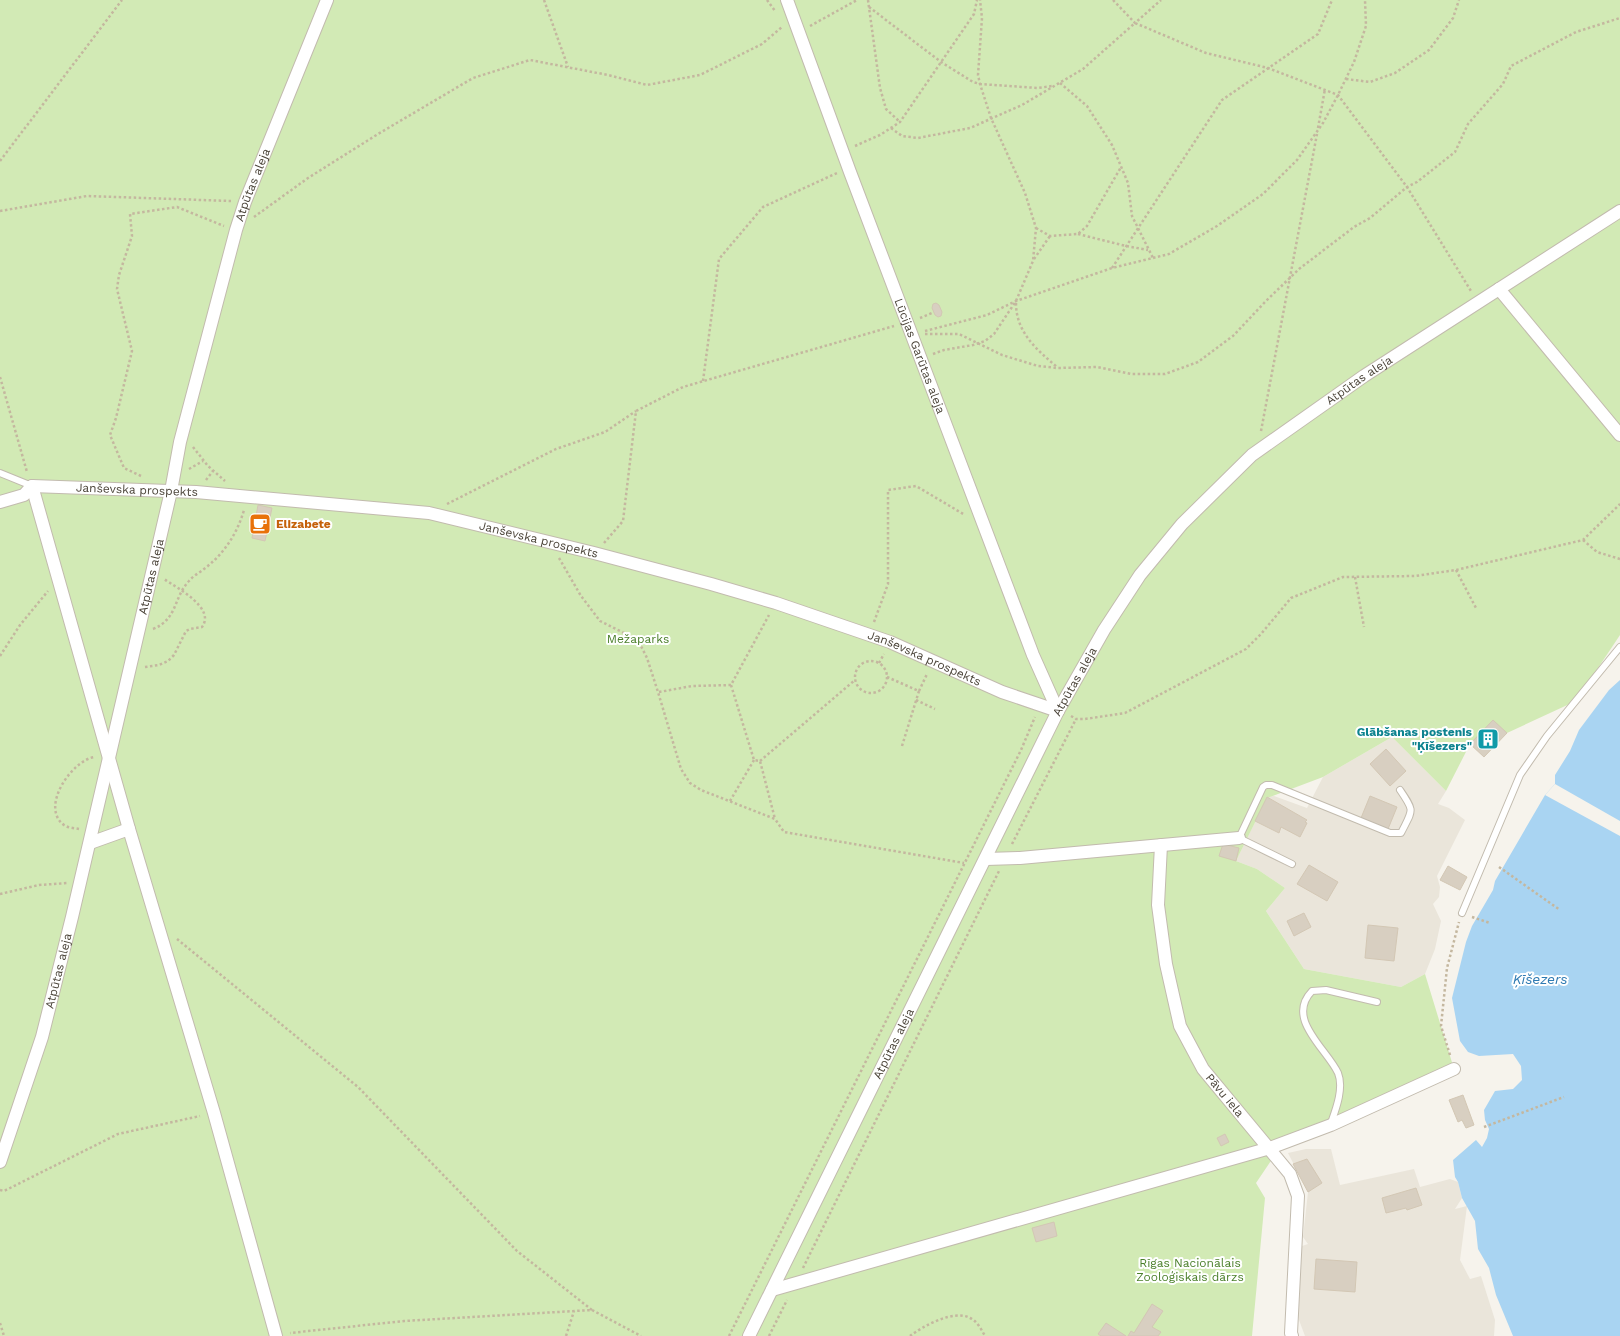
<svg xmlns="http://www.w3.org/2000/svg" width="1620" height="1336" font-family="'Work Sans',sans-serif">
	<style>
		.residential { fill: #eae5da }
		.green { fill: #d2eab5 }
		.water { fill: #a9d4f2 }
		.pier { fill: #f6f3ec }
		.building { fill: #d8cfc1; stroke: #d3c7b4 }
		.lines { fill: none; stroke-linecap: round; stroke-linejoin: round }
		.lane-casing { stroke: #c2bbae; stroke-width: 8 }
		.street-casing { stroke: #c2bbae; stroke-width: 14 }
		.path { stroke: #c4b79f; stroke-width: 2.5; stroke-dasharray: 2.5 2.5; stroke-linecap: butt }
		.lane { stroke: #fff; stroke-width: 6 }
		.street { stroke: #fff; stroke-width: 12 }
		.labels { text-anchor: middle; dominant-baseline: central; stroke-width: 4; stroke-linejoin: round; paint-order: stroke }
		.street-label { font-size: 12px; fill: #4b4439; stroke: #fff }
		.food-label { font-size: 12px; font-weight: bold; fill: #c56008; stroke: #fff; text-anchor: start }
		.park-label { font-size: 12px; fill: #4a7f2a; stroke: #fff }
		.culture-label { font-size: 12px; font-weight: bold; fill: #0d838f; stroke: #fff; text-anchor: end }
		.water-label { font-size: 14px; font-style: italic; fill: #2e7ab2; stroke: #fff }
	</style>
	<rect width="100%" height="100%" fill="#f6f3ec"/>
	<g class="residential">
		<path d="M1392 737 1446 791 1438 804 1449 808 1465 820 1437 876 1440 887 1439 897 1433 904 1441 921 1435 949 1425 974 1401 987 1304 969 1266 911 1285 888 1257 869 1236 861 1267 797 1274 796 1307 808 1323 777Z"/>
		<path d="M1306 1149H1331L1340 1185 1414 1169 1420 1187 1450 1179 1458 1182 1462 1198 1455 1209 1467 1206 1460 1260 1470 1279 1481 1276 1495 1320 1494 1336H1305L1296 1312 1302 1246 1308 1244 1303 1237 1308 1192 1288 1153Z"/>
	</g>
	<path class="green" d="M0 0H1620V635L1576 701 1507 733 1470 744 1446 791 1392 737 1323 777 1267 798 1236 861 1257 869 1285 888 1266 911 1304 969 1401 987 1425 974 1454 1069 1287 1137 1256 1183 1265 1198 1252 1336H0Z"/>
	<path class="water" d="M1620 680V1336H1513L1496 1295 1489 1268 1478 1249 1475 1221 1462 1198 1458 1182 1455 1177 1453 1160 1476 1140 1482 1147 1487 1138 1489 1129 1485 1120 1484 1110 1495 1091 1513 1089 1522 1080 1521 1066 1513 1054 1479 1056 1468 1052 1460 1041 1452 998 1466 942 1472 926 1493 890 1495 881 1545 795 1555 784V775L1570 751 1579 730 1609 690Z"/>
	<path class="pier" d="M1555 784 1620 821V836L1545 795Z"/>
	<g class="building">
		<path d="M936 303 939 305 942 312 941 316 938 317 935 315 932 308 933 304Z"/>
		<path d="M258 505 272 508 265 541 252 538Z"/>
		<path d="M1493 720 1507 733 1484 757 1470 744Z"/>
		<path d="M1386 749 1406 771 1390 786 1370 764Z"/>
		<path d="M1370 796 1397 807 1388 829 1361 818Z"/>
		<path d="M1267 797 1307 820 1305 822 1307 823 1300 837 1281 827 1279 833 1255 821Z"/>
		<path d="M1223 844 1239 848 1236 861 1219 856Z"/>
		<path d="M1309 865 1338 882 1327 901 1297 884Z"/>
		<path d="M1448 866 1467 877 1460 890 1440 880Z"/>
		<path d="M1304 913 1311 927 1294 936 1287 921Z"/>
		<path d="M1368 925 1398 928 1394 961 1365 958Z"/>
		<path d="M1463 1095 1474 1125 1466 1128 1462 1120 1458 1122 1449 1100Z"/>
		<path d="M1225 1134 1229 1142 1221 1146 1217 1138Z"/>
		<path d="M1307 1159 1322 1183 1308 1192 1293 1164Z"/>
		<path d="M1416 1188 1422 1205 1407 1210 1406 1208 1386 1213 1382 1198Z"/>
		<path d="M1054 1222 1057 1236 1036 1242 1032 1228Z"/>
		<path d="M1316 1259 1357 1262 1355 1292 1314 1289Z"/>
		<path d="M1152 1304 1163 1311 1152 1327 1161 1332 1158 1336H1128L1131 1331 1134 1333Z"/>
		<path d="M1106 1323 1126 1336H1101L1098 1334Z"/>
	</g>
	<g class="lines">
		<g class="lane-casing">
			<g id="lane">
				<path d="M0 473 32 486"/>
				<path d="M1292 864 1239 838 1263 787 1266 785H1272L1390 833H1401C1413 809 1415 812 1400 790"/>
				<path d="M1462 913 1520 775 1547 736 1620 647"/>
				<path d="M1331 1123C1336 1109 1344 1088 1338 1073 1327 1049 1285 1019 1312 991L1326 990 1377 1002"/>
			</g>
		</g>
		<g class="street-casing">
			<g id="street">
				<path id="s1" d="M787 0 850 172 1033 655 1058 711"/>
				<path d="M1499 289 1620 435"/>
				<path d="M32 486 129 829 214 1113 276 1336"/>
				<path id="s2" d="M0 502 24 495 32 486 196 492 429 513 594 553 711 584 776 603 890 642 1002 692 1058 711"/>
				<path d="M90 843 129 829"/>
				<path id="s3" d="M1161 845 1158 905 1166 964 1180 1026 1203 1069 1290 1174 1298 1196 1291 1333 1292 1336"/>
				<path d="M986 859 1020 858 1239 838"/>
				<path id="s4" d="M0 1162 42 1037 72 917 171 491 180 442 236 230 245 202 327 0"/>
				<path d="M772 1290 1270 1148 1331 1125 1454 1069"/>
				<path id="s5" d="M749 1336 1058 711 1104 630 1140 575 1182 524 1252 455 1364 376 1620 211"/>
			</g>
		</g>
		<g class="path">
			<path d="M544 0 568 67"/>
			<path d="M767 0 775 11"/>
			<path d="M868 0 880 88 886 109 900 122"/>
			<path d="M1113 0 1135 23 1161 0"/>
			<path d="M869 7 941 62 973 82 980 84 1038 88 1052 86"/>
			<path d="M810 26 857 0"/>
			<path d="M1346 79 1370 82 1395 73 1429 50 1453 18 1459 0"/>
			<path d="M1060 83 1087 106 1112 145 1128 183 1132 216 1153 258"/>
			<path d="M891 128 902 136 918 138 970 128 1022 105 1083 69 1135 23 1206 53 1268 68 1338 95 1407 187 1471 291"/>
			<path d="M1318 128 1325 89"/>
			<path d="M855 146 880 135 900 122 974 14 977 0"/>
			<path d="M0 161 122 0"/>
			<path d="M0 211 87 196 231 201"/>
			<path d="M254 217 308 178 378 134 473 78 530 60 608 75 647 85 700 75 762 44 782 27"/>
			<path d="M1036 228 1050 236 1078 234 1087 226 1121 167"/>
			<path d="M1078 234 1126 246 1148 250"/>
			<path d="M1034 259 1050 236"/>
			<path d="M1112 268 1222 100 1318 34 1332 0"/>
			<path d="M1016 303C1016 332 1036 349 1057 367"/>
			<path d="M920 318 932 313"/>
			<path d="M925 331 987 315 1016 301 1112 268 1169 254 1217 226 1263 194 1297 160 1323 123 1338 95 1354 62 1366 26 1365 0"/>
			<path d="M925 334H959L1002 355 1038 366 1057 368 1097 367 1131 374H1165L1198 362 1233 336 1265 302 1299 269 1354 227 1370 218 1407 187 1417 182 1455 152 1468 124 1503 84 1511 66 1576 32 1620 18"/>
			<path d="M933 354 944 350 973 345 985 341 994 334 1016 301 1033 261 1036 228 1025 193 991 118 980 84 978 75 982 18 980 0"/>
			<path d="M0 377 27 472"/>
			<path d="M703 381 719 259 763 207 837 173"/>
			<path d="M1261 431 1317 134"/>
			<path d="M193 447 208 466 225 481"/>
			<path d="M189 469 203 461"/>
			<path d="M141 476 124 468 110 435 116 418 132 351 117 289 119 275 132 236 130 214 177 207 224 226"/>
			<path d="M206 480 213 471"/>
			<path d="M447 504 556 449 605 432 636 411"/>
			<path d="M1583 540 1597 552 1620 559"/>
			<path d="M604 543 623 521 636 411 683 387 894 326"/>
			<path d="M559 558 581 596 600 621 638 640 647 658 658 692 681 769 690 783 701 790 775 819 784 832 964 863"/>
			<path d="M1456 570 1476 608"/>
			<path d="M1355 577 1364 627"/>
			<path d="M874 622 888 584V490L916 486 965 515"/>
			<path d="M153 629C178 619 173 598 189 581 193 576 199 573 204 569 224 554 237 534 244 510"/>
			<path d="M0 656 20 625 48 591"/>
			<circle cx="871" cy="677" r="16"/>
			<path d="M879 663 884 654"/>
			<path d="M145 667 159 665 168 661 174 655 186 631 190 629 202 627C216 608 177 588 164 579"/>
			<path d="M887 677 919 691 927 674"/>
			<path d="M731 685 754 760 760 761 775 819"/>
			<path d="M659 692 692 686 731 685 769 615"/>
			<path d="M916 700 935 709"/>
			<path d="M1071 716 1076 719H1085L1125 713 1246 649 1261 634 1291 598 1343 577 1415 576 1456 570 1583 540 1620 504"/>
			<path d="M902 746 919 691"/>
			<path d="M760 761 855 680"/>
			<path d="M730 801 754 760"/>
			<path d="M79 829C74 828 68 828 64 825 39 807 73 759 95 757"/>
			<path d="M1012 844 1076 719"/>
			<path d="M1499 867 1560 910"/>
			<path d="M0 894 39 885 68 883"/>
			<path d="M1472 917 1490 923"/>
			<path d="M177 939 358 1087 517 1251 592 1310 404 1321 290 1333"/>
			<path d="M1450 1055 1441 1026 1447 968 1459 922"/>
			<path d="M1484 1127 1564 1097"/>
			<path d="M0 1190 4 1191 118 1134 200 1116"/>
			<path d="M803 1268 999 871"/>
			<path d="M592 1310 641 1336"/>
			<path d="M0 1323 4 1336"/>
			<path d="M566 1336 574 1311"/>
			<path d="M729 1336 1021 750 1035 717"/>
			<path d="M769 1336 787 1300"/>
			<path d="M910 1336C923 1326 954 1309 970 1318 977 1321 981 1329 985 1336"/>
		</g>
		<use href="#lane" class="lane"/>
		<use href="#street" class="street"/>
	</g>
	<defs>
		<g id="cafe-square" transform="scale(1.125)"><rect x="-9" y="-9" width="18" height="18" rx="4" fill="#e8710a" stroke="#fff"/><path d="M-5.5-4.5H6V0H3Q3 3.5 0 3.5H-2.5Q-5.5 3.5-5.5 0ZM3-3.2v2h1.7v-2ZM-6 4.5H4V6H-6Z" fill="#fff"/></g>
		<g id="building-square" transform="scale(1.125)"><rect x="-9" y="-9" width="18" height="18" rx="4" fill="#0f9aa8" stroke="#fff"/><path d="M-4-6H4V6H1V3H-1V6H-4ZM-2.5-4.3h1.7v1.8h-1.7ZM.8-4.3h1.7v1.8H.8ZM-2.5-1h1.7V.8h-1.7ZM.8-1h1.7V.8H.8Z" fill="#fff"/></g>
	</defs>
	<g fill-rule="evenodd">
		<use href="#cafe-square" x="260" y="524"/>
		<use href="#building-square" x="1488" y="739"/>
	</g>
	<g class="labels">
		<g class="street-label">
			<text stroke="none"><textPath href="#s4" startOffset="1010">Atpūtas aleja</textPath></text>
			<text stroke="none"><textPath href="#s1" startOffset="380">Lūcijas Garūtas aleja</textPath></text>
			<text stroke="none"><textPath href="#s5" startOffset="1151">Atpūtas aleja</textPath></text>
			<text stroke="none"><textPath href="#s2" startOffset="142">Janševska prospekts</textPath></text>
			<text stroke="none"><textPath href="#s2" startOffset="548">Janševska prospekts</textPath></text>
			<text stroke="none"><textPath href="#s4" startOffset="605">Atpūtas aleja</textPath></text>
			<text stroke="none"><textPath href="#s2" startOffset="952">Janševska prospekts</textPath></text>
			<text stroke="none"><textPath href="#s5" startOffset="731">Atpūtas aleja</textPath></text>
			<text stroke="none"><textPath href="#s4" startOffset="200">Atpūtas aleja</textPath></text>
			<text stroke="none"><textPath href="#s5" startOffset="326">Atpūtas aleja</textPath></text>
			<text stroke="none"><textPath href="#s3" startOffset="266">Pāvu iela</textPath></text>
		</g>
		<g class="food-label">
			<text x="276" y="524">Elizabete</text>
		</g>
		<g class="park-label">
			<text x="638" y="639">Mežaparks</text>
			<text x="1190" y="1263">Rīgas Nacionālais<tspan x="1190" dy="14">Zooloģiskais dārzs</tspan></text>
		</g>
		<g class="culture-label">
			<text x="1472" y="732">Glābšanas postenis<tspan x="1472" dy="14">"Ķīšezers"</tspan></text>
		</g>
		<g class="water-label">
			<text x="1540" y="979">Ķīšezers</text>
		</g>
	</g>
</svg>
